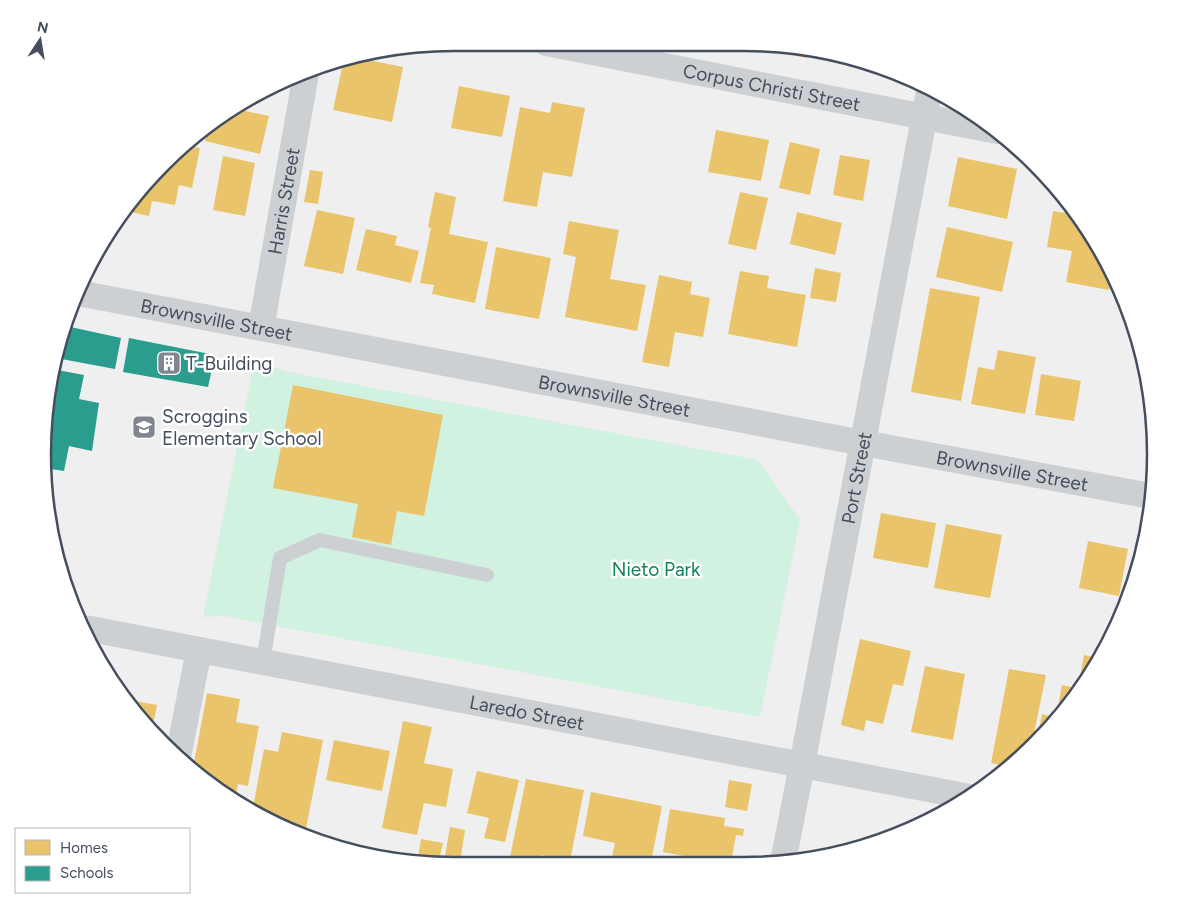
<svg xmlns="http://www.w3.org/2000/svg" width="1198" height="908" font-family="Figtree,sans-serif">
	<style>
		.green { fill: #d1f1e1 }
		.homes { fill: #e9c46a }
		.schools { fill: #2a9d8f }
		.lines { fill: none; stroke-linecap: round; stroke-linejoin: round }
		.service { stroke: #cdd0d3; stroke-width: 14 }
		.minor { stroke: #cdd0d3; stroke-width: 26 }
		.labels { text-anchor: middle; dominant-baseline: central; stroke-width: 5; stroke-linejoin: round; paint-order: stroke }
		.street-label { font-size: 19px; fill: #444e5d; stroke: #fff }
		.poi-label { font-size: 19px; fill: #444e5d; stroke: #fff; text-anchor: start }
		.park-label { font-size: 19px; fill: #0e8559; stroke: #fff }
		.rim { fill: none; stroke: #444e5d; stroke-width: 2.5 }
	</style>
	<rect width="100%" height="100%" fill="#f0efef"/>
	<path class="green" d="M255 358 284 371 758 460 800 520 760 717 224 616 203 617Z"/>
	<g class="homes">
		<path d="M769 43 808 50 807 58 768 51Z"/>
		<path d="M349 56 403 67 392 122 333 110 344 58Z"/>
		<path d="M459 86 510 96 502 137 451 128Z"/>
		<path d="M243 102 241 110 269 116 260 154 205 141 208 131Z"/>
		<path d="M552 102 585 108 572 177 543 172 537 207 503 201 520 107 550 113Z"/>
		<path d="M716 130 769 140 761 181 708 172Z"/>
		<path d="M790 142 820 149 810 195 779 188Z"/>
		<path d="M189 146 200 148 192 188 179 185 175 205 152 201 149 216 126 211 145 182Z"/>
		<path d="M840 155 870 160 863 201 833 195Z"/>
		<path d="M223 156 255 163 245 216 213 210Z"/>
		<path d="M958 157 1017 169 1007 219 948 206Z"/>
		<path d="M310 170 323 172 318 204 304 202Z"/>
		<path d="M435 192 456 197 449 234 488 242 475 303 432 294 434 285 420 283 431 228 428 227Z"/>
		<path d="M740 192 768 198 756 250 728 244Z"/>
		<path d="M317 210 355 218 343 274 304 266Z"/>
		<path d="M1053 211 1078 215 1086 225 1112 274 1109 290 1066 282 1072 251 1047 247Z"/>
		<path d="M797 212 842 223 835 255 790 244Z"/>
		<path d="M569 221 619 230 610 279 646 285 637 331 565 317 576 257 563 254Z"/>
		<path d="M947 227 1013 242 1002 292 936 277Z"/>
		<path d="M366 229 397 236 395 245 419 251 411 283 356 270Z"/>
		<path d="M496 247 551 258 539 319 485 309Z"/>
		<path d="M815 268 841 273 836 302 810 298Z"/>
		<path d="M740 271 769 276 767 288 806 295 797 347 728 334Z"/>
		<path d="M659 275 692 282 690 294 710 298 703 337 675 332 669 367 642 362Z"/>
		<path d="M930 288 980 297 961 401 911 392Z"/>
		<path d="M998 350 1036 357 1025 414 971 404 978 367 994 370Z"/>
		<path d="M1041 374 1081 381 1074 421 1035 415Z"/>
		<path d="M293 385 443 415 424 516 397 511 391 545 352 537 358 504 273 488Z"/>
		<path d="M881 513 936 523 928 568 873 558Z"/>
		<path d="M946 524 1002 535 990 598 934 588Z"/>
		<path d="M1088 541 1128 549 1119 596 1079 588Z"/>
		<path d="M860 639 911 651 903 686 893 684 883 724 866 720 864 731 841 725Z"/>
		<path d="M1084 655 1099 658 1088 678 1080 677Z"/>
		<path d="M925 666 965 674 953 740 911 732Z"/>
		<path d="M1009 669 1046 675 1031 748 1009 767 991 763Z"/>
		<path d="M1062 685 1081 689 1036 744 1042 714 1056 718Z"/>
		<path d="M207 693 240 699 236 722 259 726 248 786 238 784 235 800 193 768Z"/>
		<path d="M125 699 157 705 152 731Z"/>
		<path d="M403 721 432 727 424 763 453 769 446 807 424 803 417 835 382 828Z"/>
		<path d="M282 732 323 740 305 834 299 833 252 812 264 749 278 752Z"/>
		<path d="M334 740 390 751 382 791 326 780Z"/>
		<path d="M477 771 519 780 505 842 484 838 489 818 467 813Z"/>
		<path d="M526 779 584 790 570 861 541 855 539 862H509Z"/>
		<path d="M729 780 752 784 747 811 725 807Z"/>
		<path d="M591 792 662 806 651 862H611L615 843 583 836Z"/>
		<path d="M670 809 725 818 724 826 744 829 743 836 736 835 731 862H710L711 861 663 852Z"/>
		<path d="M450 827 465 830 460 862H444Z"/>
		<path d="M421 839 443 843 439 861 418 857Z"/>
		<path d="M378 854 413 861V862H401L378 857Z"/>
		<path d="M671 856 692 860V862H670Z"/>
		<path d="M592 858 607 861V862H591Z"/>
	</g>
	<g class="schools">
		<path d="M66 326 121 338 115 369 56 358Z"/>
		<path d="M129 338 215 355 208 387 123 372Z"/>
		<path d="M52 369 84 375 79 399 99 403 92 451 69 446 64 471 44 468 50 373Z"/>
	</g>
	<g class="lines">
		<path class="service" d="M263 662 280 558 320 540 487 575"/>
		<g class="minor">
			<path id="s1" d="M546 43 997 131"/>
			<path id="s2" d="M78 293 863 443 1151 496"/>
			<path id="s3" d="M261 328 306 74"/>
			<path id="s4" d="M85 628 970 797"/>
			<path d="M178 757 199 650"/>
			<path id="s5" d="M783 862 802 765 929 92"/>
		</g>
	</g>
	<defs>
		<g id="building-square" transform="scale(1.25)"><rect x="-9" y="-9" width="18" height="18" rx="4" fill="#808690" stroke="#fff"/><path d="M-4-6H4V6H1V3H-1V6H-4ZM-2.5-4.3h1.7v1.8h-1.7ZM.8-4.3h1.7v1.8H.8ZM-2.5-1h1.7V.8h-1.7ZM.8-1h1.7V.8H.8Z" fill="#fff"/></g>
		<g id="school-square" transform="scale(1.25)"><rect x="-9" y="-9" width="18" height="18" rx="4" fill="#808690" stroke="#fff"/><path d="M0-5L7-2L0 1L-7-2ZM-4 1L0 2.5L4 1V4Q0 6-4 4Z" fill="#fff"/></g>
	</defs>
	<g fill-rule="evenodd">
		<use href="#building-square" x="169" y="363"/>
		<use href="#school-square" x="144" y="427"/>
	</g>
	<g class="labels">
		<g class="street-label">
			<text stroke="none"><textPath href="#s1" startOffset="230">Corpus Christi Street</textPath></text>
			<text stroke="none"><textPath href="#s3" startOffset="129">Harris Street</textPath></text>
			<text stroke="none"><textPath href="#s2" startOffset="141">Brownsville Street</textPath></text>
			<text stroke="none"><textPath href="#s2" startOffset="546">Brownsville Street</textPath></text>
			<text stroke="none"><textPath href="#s2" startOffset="951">Brownsville Street</textPath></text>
			<text stroke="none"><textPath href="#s5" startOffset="391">Port Street</textPath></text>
			<text stroke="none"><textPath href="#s4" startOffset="450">Laredo Street</textPath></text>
		</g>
		<g class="poi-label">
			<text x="186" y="363">T-Building</text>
			<text x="162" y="416">Scroggins<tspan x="162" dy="22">Elementary School</tspan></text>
		</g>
		<g class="park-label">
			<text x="656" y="569">Nieto Park</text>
		</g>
	</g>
	<path d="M0 0H1198V908H0ZM454 51H744A403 403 0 0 1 1147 454V454A403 403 0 0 1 744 857H454A403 403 0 0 1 51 454V454A403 403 0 0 1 454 51Z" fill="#fff" fill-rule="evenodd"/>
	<path class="rim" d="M454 51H744A403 403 0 0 1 1147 454V454A403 403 0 0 1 744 857H454A403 403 0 0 1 51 454V454A403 403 0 0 1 454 51Z"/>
	<rect x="15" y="828" width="175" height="65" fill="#ffffff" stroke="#b4b8be"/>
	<rect x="25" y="840" width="25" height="15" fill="#e9c46a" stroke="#b4b8be"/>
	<text x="60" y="853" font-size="15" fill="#444e5d">Homes</text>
	<rect x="25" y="866" width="25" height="15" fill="#2a9d8f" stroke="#b4b8be"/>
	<text x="60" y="878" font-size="15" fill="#444e5d">Schools</text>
	<g transform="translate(40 40) rotate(12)" stroke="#ffffff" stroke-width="4" paint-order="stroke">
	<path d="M0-4L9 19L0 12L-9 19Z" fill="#444e5d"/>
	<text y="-8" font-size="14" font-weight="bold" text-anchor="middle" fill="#444e5d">N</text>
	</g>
</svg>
